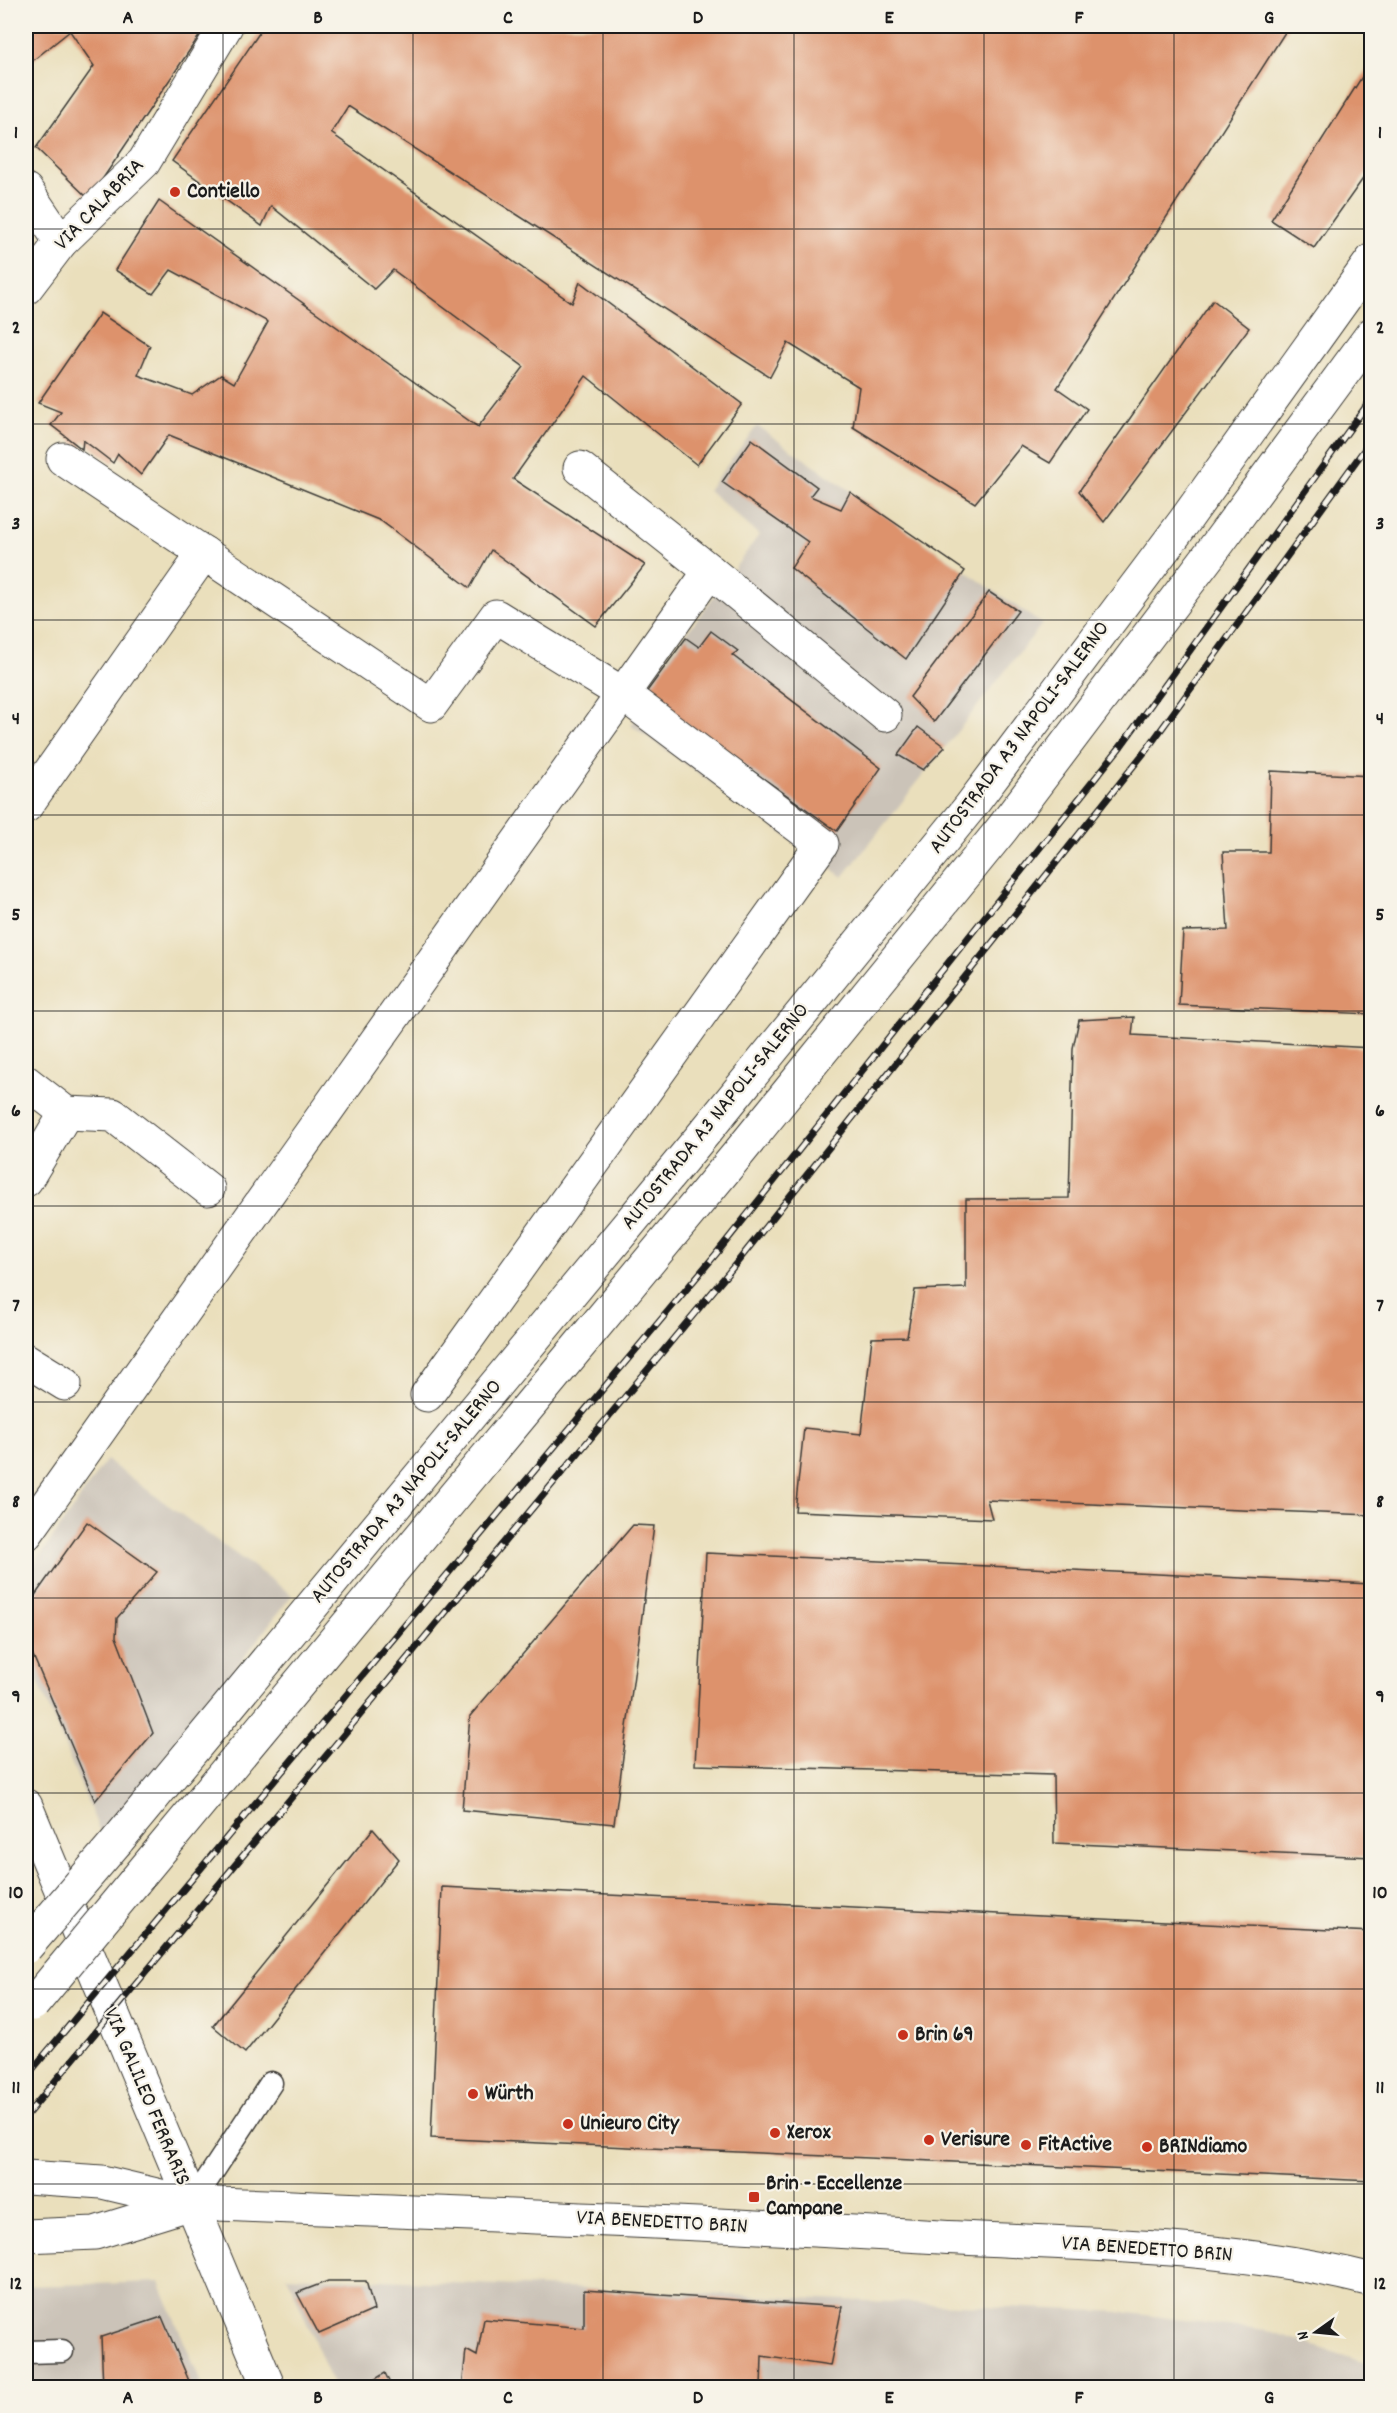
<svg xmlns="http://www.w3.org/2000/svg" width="1397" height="2413" font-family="Dekko,sans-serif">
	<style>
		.industrial { fill: #cbc3b8 }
		.building { fill: #dd926c }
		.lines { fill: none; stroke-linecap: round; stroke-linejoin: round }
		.lane-casing { stroke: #3b3934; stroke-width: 25 }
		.street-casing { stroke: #3b3934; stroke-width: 35 }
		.secondary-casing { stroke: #3b3934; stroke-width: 35 }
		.highway-casing { stroke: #3b3934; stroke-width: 35 }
		.lane { stroke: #fff; stroke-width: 22 }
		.street { stroke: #fff; stroke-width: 33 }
		.secondary { stroke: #fff; stroke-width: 33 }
		.highway { stroke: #fff; stroke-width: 33 }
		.rail-casing { stroke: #1c1c1c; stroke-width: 7 }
		.rail { stroke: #f7f3e8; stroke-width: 4.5; stroke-dasharray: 14; stroke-linecap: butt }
		.highway-bridge-casing { stroke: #3b3934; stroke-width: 35; stroke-linecap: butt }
		.highway-bridge { stroke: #fff; stroke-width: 33 }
		.grid { fill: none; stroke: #1c1c1c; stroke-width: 1.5; stroke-opacity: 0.55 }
		.poi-dot { fill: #c8321e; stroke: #f7f3e8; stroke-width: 2 }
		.labels { text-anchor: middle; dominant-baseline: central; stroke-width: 4.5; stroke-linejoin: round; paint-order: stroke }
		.poi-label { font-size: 22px; font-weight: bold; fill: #1c1c1c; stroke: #f7f3e8; text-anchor: start }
		.street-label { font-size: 22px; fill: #1c1c1c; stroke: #f7f3e8 }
		.neatline { fill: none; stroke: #1c1c1c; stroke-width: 2 }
		.grid-label { font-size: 20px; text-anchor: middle; font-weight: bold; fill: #1c1c1c }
	</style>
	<rect width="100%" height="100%" fill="#f7f3e8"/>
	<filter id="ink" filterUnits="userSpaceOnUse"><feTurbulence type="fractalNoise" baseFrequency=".0167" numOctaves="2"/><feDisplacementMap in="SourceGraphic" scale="12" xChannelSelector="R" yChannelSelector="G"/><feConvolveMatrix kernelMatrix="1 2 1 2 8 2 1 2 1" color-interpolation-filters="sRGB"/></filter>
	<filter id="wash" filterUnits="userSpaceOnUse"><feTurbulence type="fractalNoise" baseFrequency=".008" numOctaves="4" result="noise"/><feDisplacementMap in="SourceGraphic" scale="24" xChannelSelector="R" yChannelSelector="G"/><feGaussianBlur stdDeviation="1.35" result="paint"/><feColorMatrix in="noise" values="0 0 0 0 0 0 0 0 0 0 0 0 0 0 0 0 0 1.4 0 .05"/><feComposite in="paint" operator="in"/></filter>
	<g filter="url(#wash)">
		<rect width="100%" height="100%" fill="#eadfbc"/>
		<g class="industrial">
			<path d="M757 426 1042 624 843 877 631 725 649 702 641 695 759 535 708 490Z"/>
			<path d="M106 1460 292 1595 103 1839 26 1652V1577Z"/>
			<path d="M287 2276 1123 2312 1273 2332 1371 2365V2387H334Z"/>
			<path d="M159 2282 203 2387H26V2286Z"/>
		</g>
		<g id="blocks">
			<g class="building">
				<path d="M26 26H206L89 199 36 148 94 66 70 31 26 66Z"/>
				<path d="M264 26H1289L1057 388 1087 409 1050 463 1021 446 975 503 853 427 859 387 788 343 770 377 348 106 331 133 572 303 580 282 742 404 697 465 586 376 513 479 645 565 596 626 491 550 470 588 381 521 169 435 141 475 118 454 113 463 83 440 82 449 51 425 61 412 38 403 100 313 150 346 138 375 192 395 221 375 234 383 268 322 171 270 153 294 115 270 159 201 478 427 524 367 393 270 374 289 271 206 262 226 172 161Z"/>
				<path d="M1372 61V166L1314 248 1271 220Z"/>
				<path d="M1213 300 1249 328 1104 522 1079 491Z"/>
				<path d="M752 439 817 487 810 496 841 509 850 492 965 571 906 659 791 568 808 542 722 482Z"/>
				<path d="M989 592 1018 611 934 722 910 697Z"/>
				<path d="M711 631 738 651 732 655 881 768 837 831 645 694 686 638 699 647Z"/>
				<path d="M918 727 945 747 923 770 898 755Z"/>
				<path d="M1271 771 1372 776V1014L1179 1005 1183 931 1228 930 1223 852H1269Z"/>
				<path d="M1134 1017 1132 1035 1372 1048V1515L987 1500 992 1519 795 1511 804 1428 861 1434 872 1338 907 1337 915 1290 966 1288V1199L1069 1198 1073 1048 1079 1020Z"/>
				<path d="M87 1522 157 1572 117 1618 116 1637 153 1733 95 1801 26 1639V1608Z"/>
				<path d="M633 1525 654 1526 614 1824 462 1810 470 1716Z"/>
				<path d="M706 1553 1372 1584V1857L1054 1843 1053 1775 695 1765Z"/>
				<path d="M373 1829 399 1859 245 2053 213 2026Z"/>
				<path d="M442 1887 1372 1932V2181L431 2138Z"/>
				<path d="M328 2281H366L374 2310 319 2334 297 2293Z"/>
				<path d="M584 2290 842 2307 830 2366 762 2356 761 2388H462L466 2350 477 2356 484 2319 584 2328Z"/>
				<path d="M162 2317 192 2388H103L101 2337Z"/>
				<path d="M385 2373 392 2388H361Z"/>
			</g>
		</g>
	</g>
	<g filter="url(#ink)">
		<use href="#blocks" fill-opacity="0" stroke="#3b3934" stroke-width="1.5"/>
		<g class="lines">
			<g class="lane-casing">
				<g id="lane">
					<path d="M192 2203 271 2083"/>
					<path d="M26 2352 62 2351"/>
				</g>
			</g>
			<g class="street-casing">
				<g id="street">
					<path d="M26 190 61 242"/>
					<path d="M26 288 61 242 144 162 226 26"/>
					<path d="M63 459 431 705 496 616 623 694 822 844 427 1395"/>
					<path d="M580 468 710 571"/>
					<path d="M26 806 204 553"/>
					<path d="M26 1082 66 1113 113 1115 208 1189"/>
					<path d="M26 1180 66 1113"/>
					<path d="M26 1360 65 1384"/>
					<path d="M26 1534 710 571 885 715"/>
					<path d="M26 2177 102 2182 190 2203"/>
					<path d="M26 2236 95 2233 192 2203C441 2213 691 2222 940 2237 1084 2245 1232 2244 1372 2280"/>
				</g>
			</g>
			<g class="secondary-casing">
				<path id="secondary" d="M26 1806 269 2388"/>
			</g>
			<g class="highway-casing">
				<g id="highway">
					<path d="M117 1841 706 1131 970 807 1184 522 1372 260"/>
					<path d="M135 1881 738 1154 1002 829 1216 546 1372 334"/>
				</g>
			</g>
			<use href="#lane" class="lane"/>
			<use href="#street" class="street"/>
			<use href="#secondary" class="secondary"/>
			<use href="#highway" class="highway"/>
			<g class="rail-casing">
				<g id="rail">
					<path d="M26 2077 716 1254 1121 746 1372 398"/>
					<path d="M26 2116 739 1260 1147 749 1372 439"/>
				</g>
			</g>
			<use href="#rail" class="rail"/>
			<g class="highway-bridge-casing">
				<g id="highway-bridge">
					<path d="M26 1947 117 1841"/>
					<path d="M33 2004 135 1881"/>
				</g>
			</g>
			<use href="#highway-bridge" class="highway-bridge"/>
		</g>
	</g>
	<path class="grid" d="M223 26V2388M413 26V2388M603 26V2388M794 26V2388M984 26V2388M1174 26V2388M26 229H1372M26 424H1372M26 620H1372M26 815H1372M26 1011H1372M26 1206H1372M26 1402H1372M26 1598H1372M26 1793H1372M26 1989H1372M26 2184H1372"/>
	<g class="poi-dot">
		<circle cx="175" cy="192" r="6"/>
		<circle cx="903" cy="2035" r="6"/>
		<circle cx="473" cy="2094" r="6"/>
		<circle cx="568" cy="2124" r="6"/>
		<circle cx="775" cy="2133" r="6"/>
		<circle cx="929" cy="2140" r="6"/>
		<circle cx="1026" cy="2145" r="6"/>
		<circle cx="1147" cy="2147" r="6"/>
		<rect x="748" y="2191" width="12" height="12" rx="3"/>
	</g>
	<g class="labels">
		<g class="poi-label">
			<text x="187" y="192">Contiello</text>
			<text x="915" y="2035">Brin 69</text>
			<text x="485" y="2094">Würth</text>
			<text x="580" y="2124">Unieuro City</text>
			<text x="787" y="2133">Xerox</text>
			<text x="941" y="2140">Verisure</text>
			<text x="1038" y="2145">FitActive</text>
			<text x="1159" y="2147">BRINdiamo</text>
			<text x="766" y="2184">Brin - Eccellenze<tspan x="766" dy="25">Campane</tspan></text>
		</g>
		<g class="street-label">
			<text transform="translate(100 205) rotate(-46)">VIA CALABRIA</text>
			<text transform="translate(1020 738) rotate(-53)">AUTOSTRADA A3 NAPOLI-SALERNO</text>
			<text transform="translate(716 1117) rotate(-51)">AUTOSTRADA A3 NAPOLI-SALERNO</text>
			<text transform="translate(407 1492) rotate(-50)">AUTOSTRADA A3 NAPOLI-SALERNO</text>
			<text transform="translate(146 2097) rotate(67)">VIA GALILEO FERRARIS</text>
			<text transform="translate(662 2223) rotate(3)">VIA BENEDETTO BRIN</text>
			<text transform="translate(1147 2250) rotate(4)">VIA BENEDETTO BRIN</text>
		</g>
	</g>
	<rect width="1397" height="2413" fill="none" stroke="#f7f3e8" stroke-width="66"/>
	<g transform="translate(1316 2332) rotate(255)" stroke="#f7f3e8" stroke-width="4.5" paint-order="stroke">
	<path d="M0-4.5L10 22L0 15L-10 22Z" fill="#1c1c1c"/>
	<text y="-9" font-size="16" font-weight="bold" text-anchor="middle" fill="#1c1c1c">N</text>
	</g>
	<rect x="33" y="33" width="1331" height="2347" class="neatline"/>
	<g class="grid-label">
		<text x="128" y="23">A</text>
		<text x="318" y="23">B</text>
		<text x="508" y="23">C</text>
		<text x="698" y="23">D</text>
		<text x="889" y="23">E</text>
		<text x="1079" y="23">F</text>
		<text x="1269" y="23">G</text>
		<text x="16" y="138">1</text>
		<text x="1380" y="138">1</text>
		<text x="16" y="333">2</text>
		<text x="1380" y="333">2</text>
		<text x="16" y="529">3</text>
		<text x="1380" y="529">3</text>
		<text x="16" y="724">4</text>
		<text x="1380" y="724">4</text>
		<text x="16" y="920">5</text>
		<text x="1380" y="920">5</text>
		<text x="16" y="1116">6</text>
		<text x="1380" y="1116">6</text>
		<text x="16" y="1311">7</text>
		<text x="1380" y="1311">7</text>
		<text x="16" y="1507">8</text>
		<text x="1380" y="1507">8</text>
		<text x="16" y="1702">9</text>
		<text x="1380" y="1702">9</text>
		<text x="16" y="1898">10</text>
		<text x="1380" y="1898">10</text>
		<text x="16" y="2093">11</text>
		<text x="1380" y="2093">11</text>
		<text x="16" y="2289">12</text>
		<text x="1380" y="2289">12</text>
		<text x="128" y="2403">A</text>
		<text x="318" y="2403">B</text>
		<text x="508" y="2403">C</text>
		<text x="698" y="2403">D</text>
		<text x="889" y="2403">E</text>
		<text x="1079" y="2403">F</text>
		<text x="1269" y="2403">G</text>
	</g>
</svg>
